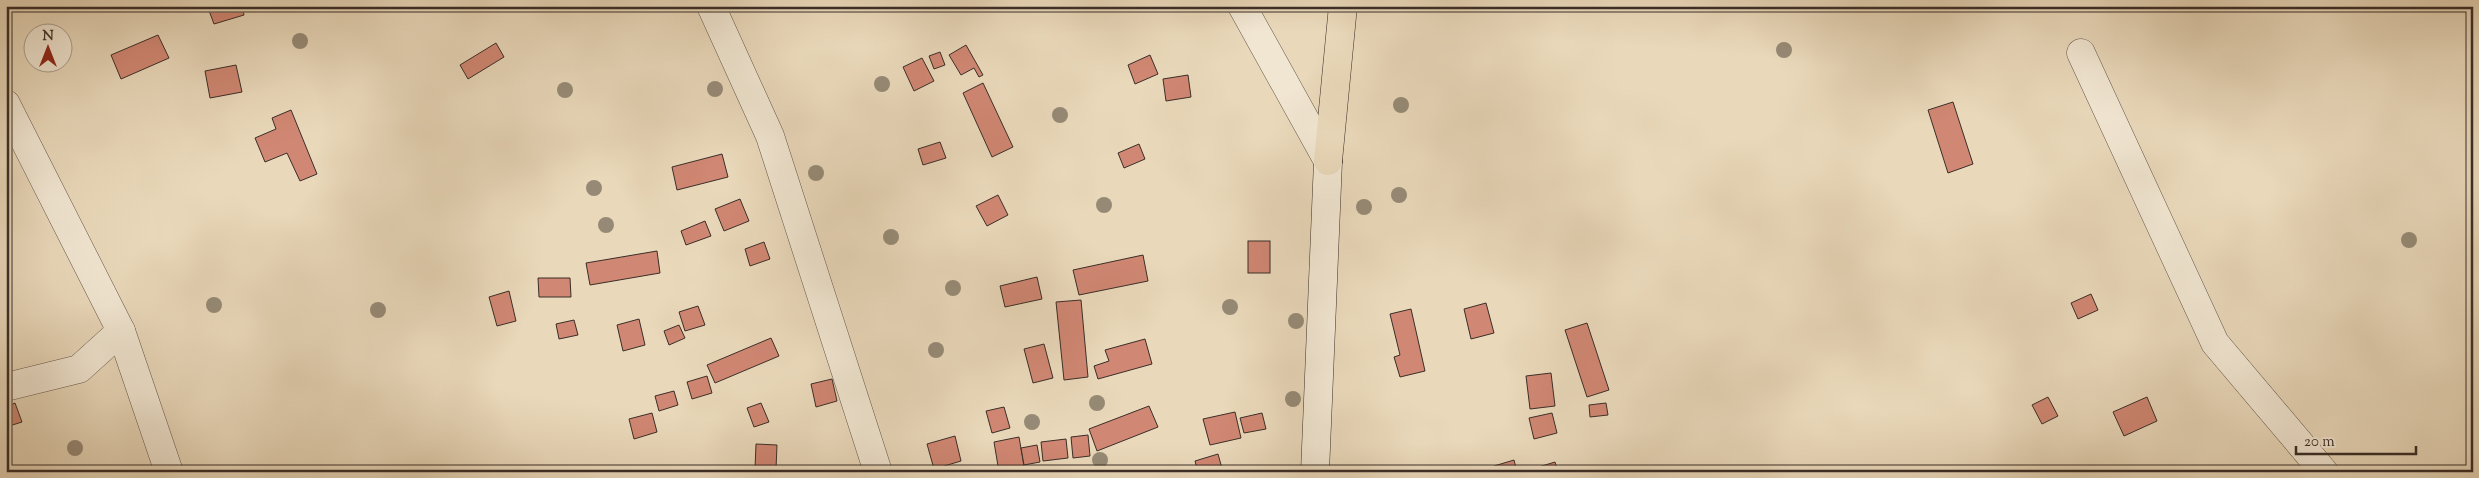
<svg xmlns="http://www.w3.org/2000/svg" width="2479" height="478" font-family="'Sorts Mill Goudy',serif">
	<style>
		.building { fill: #d08773; stroke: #3b2e28 }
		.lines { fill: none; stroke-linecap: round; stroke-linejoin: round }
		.minor-casing { stroke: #66584c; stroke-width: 29 }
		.secondary-casing { stroke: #3b2e28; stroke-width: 29 }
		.primary-casing { stroke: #3b2e28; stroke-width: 29 }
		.minor { stroke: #f1e6d2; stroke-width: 28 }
		.secondary { stroke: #f1e6d2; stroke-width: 28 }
		.primary { stroke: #e9d8ba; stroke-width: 28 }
		.tree { fill: #968a76 }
	</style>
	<rect width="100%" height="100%" fill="#e9d8ba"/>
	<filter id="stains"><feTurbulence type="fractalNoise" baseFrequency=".004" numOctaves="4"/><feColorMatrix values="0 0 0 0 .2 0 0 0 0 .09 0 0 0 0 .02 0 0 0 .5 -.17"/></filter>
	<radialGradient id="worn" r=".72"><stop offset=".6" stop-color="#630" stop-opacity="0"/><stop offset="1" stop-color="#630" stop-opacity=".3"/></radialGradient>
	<g class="building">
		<path d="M214 6H242L244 15 214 24 208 8Z"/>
		<path d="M158 35 169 58 121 79 111 55Z"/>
		<path d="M496 43 504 57 468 79 460 65Z"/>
		<path d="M966 45 983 75 979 77 974 68 961 75 949 55Z"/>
		<path d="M940 52 945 65 934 69 929 56Z"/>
		<path d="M1150 55 1158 74 1135 84 1128 65Z"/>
		<path d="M922 58 934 81 914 91 903 67Z"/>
		<path d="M236 65 242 92 210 98 205 71Z"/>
		<path d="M1188 75 1191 97 1166 101 1163 79Z"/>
		<path d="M983 83 1013 147 992 157 963 93Z"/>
		<path d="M1953 102 1973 164 1948 173 1928 110Z"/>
		<path d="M291 110 317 174 300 181 287 153 265 162 255 138 276 129 272 118Z"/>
		<path d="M940 142 946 158 923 165 918 149Z"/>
		<path d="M1139 144 1145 159 1124 168 1118 153Z"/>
		<path d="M722 154 728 177 677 190 672 167Z"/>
		<path d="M998 195 1008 215 987 226 976 206Z"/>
		<path d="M740 199 749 221 724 231 715 209Z"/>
		<path d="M705 221 711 236 686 245 681 231Z"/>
		<rect x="1248" y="241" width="22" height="32"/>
		<path d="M764 242 770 259 750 266 745 249Z"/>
		<path d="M657 251 660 273 590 285 586 263Z"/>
		<path d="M1143 255 1148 281 1079 295 1073 270Z"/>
		<path d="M1037 277 1042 299 1005 307 1000 286Z"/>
		<path d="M538 278H570L571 297H539Z"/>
		<path d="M509 291 516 321 497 326 489 297Z"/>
		<path d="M2091 294 2098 310 2078 319 2071 303Z"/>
		<path d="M1081 300 1088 377 1064 380 1056 302Z"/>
		<path d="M1486 303 1494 333 1471 339 1464 309Z"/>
		<path d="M698 306 705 325 685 331 679 312Z"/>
		<path d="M1411 309 1425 371 1400 377 1394 357 1400 355 1390 314Z"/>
		<path d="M639 319 645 345 623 351 617 325Z"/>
		<path d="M574 320 578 335 559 339 556 324Z"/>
		<path d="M1587 323 1609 390 1587 397 1565 330Z"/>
		<path d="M679 325 685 338 669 345 664 331Z"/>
		<path d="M771 338 779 356 715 383 707 365Z"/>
		<path d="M1145 339 1152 364 1098 379 1094 366 1109 361 1105 350Z"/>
		<path d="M1044 344 1053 378 1033 383 1024 349Z"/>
		<path d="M1551 373 1555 406 1530 409 1526 376Z"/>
		<path d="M707 376 712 393 692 399 687 382Z"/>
		<path d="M832 379 837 401 816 407 811 384Z"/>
		<path d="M674 391 678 405 659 411 655 396Z"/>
		<path d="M2048 397 2058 416 2042 424 2032 405Z"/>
		<path d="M2147 397 2157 421 2124 436 2113 412Z"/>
		<path d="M15 403 22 422 6 427V407Z"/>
		<path d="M761 403 769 422 754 427 747 408Z"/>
		<path d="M1606 403 1608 415 1590 417 1589 405Z"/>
		<path d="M1149 406 1158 427 1097 451 1089 429Z"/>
		<path d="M1004 407 1010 428 992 433 986 411Z"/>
		<path d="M1235 412 1241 438 1210 445 1203 419Z"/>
		<path d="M652 413 657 432 634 439 629 419Z"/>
		<path d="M1262 413 1266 429 1244 433 1240 418Z"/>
		<path d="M1552 413 1557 433 1534 439 1529 418Z"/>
		<path d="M1088 435 1090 456 1073 458 1071 437Z"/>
		<path d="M955 436 961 461 934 469 927 444Z"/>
		<path d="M1019 437 1025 472H999L994 442Z"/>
		<path d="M1066 439 1068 458 1043 461 1041 442Z"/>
		<path d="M756 444 777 445 776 469H755Z"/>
		<path d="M1037 445 1040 462 1024 465 1021 448Z"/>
		<path d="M1218 454 1223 472H1198L1195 461Z"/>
		<path d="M1514 460 1517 472H1495L1494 466Z"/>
		<path d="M1555 462 1558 472H1533L1532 469Z"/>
	</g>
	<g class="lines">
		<g class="minor-casing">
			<g id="minor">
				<path d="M711 6 770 136 878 472"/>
				<path d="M1242 6 1328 161"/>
				<path d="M2081 53 2215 343 2324 472"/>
				<path d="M6 104 121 331 169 472"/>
				<path d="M6 387 79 369 121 331"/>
			</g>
		</g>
		<g class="secondary-casing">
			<path id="secondary" d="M1315 472 1328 161"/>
		</g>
		<g class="primary-casing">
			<path id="primary" d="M1328 161 1343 6"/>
		</g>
		<use href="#minor" class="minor"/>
		<use href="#secondary" class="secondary"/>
		<use href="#primary" class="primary"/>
	</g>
	<g class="tree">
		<circle cx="300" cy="41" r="8"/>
		<circle cx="1784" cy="50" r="8"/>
		<circle cx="882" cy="84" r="8"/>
		<circle cx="715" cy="89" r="8"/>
		<circle cx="565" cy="90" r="8"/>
		<circle cx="1401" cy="105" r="8"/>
		<circle cx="1060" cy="115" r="8"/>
		<circle cx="816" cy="173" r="8"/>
		<circle cx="594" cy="188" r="8"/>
		<circle cx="1399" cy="195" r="8"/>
		<circle cx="1104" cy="205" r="8"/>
		<circle cx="1364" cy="207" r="8"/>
		<circle cx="606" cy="225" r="8"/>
		<circle cx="891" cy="237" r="8"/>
		<circle cx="2409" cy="240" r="8"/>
		<circle cx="953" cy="288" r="8"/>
		<circle cx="214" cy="305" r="8"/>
		<circle cx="1230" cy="307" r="8"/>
		<circle cx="378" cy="310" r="8"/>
		<circle cx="1296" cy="321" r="8"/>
		<circle cx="936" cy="350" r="8"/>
		<circle cx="1293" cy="399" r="8"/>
		<circle cx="1097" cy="403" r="8"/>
		<circle cx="1032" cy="422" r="8"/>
		<circle cx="75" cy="448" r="8"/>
		<circle cx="1100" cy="460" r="8"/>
	</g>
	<rect width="2479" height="478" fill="none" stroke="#e9d8ba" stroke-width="25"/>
	<rect x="8" y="8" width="2464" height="463" fill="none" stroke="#3b2e28" stroke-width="2.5"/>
	<rect x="12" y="12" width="2454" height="453" fill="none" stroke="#3b2e28"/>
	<g transform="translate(48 48)"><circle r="24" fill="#f1e6d2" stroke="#a89c8e"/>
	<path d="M0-4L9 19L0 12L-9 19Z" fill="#8f2418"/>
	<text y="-8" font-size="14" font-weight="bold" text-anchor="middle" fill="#3b2e28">N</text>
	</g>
	<path d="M2296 446v8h120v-8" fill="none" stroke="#3b2e28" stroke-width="2.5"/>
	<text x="2304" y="446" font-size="15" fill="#3b2e28" stroke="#f1e6d2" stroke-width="4" paint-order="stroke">20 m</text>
	<rect width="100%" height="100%" filter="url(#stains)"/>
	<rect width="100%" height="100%" fill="url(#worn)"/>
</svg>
